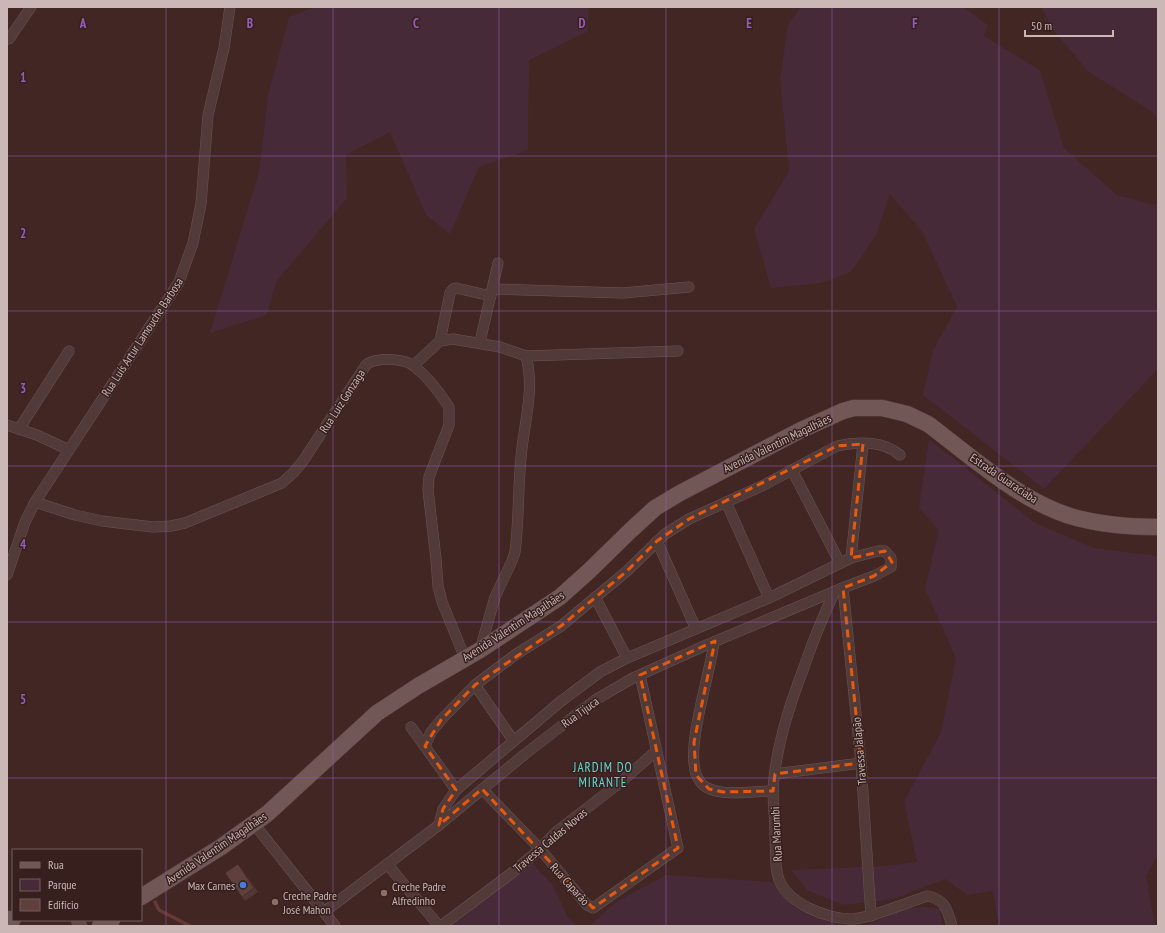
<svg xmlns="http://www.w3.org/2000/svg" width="1165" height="933" font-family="'PT Sans Narrow',sans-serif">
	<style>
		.green { fill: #472a37 }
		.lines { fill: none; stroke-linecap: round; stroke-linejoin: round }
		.stream { stroke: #673935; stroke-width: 3.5 }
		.street-casing { stroke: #6b5553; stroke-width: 11 }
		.secondary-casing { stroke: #5a4442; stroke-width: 15 }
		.primary-casing { stroke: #5a4442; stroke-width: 17 }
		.street { stroke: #513a38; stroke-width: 10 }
		.secondary { stroke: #644a46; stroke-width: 14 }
		.primary { stroke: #715856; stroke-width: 16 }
		.wall { fill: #523734 }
		.building { fill: #5f403d; stroke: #422d2b }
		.marked { fill: none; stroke: #e8590c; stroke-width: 3; stroke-dasharray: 8 5; stroke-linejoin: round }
		.grid { fill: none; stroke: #975dbc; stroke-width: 1; stroke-opacity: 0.55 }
		.shop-dot { fill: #3f7fe0; stroke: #361f1d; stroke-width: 1.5 }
		.education-dot { fill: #8d6e63; stroke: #361f1d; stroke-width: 1.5 }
		.labels { text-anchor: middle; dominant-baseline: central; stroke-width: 3; stroke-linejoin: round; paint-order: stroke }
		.street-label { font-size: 12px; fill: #cbb7b5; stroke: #361f1d }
		.poi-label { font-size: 12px; fill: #cbb7b5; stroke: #361f1d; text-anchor: start }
		.neighbourhood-label { font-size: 13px; letter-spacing: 1px; fill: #5fdcd4; stroke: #361f1d }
		.grid-label { font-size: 13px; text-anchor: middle; font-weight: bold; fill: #975dbc; stroke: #361f1d; stroke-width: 3; stroke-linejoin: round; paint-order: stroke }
	</style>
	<rect width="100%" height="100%" fill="#412624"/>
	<g class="green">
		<path d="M315 7H589L587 32 529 60 528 150 479 167 450 234 426 215 390 132 346 155 347 198 276 282 267 315 210 333 259 172 268 96 289 17Z"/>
		<path d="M801 7H963L988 25 984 36 1040 70 1064 148 1117 195 1154 205 1158 202V369L1044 489 923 395 933 350 957 307 923 233 890 194 876 235 851 272 821 283 771 288 754 229 789 171 780 80 788 24Z"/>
		<path d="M1041 7H1158V119L1151 111 1089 72 1053 30Z"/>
		<path d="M929 439 1035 523 1094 548 1158 556V854L1146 876 1155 926H999L993 891 967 895 945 879 894 899 844 905 808 891 791 870 887 866 917 862 904 802 941 732 956 658 925 589 939 530 919 508Z"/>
		<path d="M531 862 552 884 568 917 577 926H452Z"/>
		<path d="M666 875 771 882 809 913 829 922 849 926H589L616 902Z"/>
		<path d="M925 907 940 909 942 926H862L907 908Z"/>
	</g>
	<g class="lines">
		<path class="stream" d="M155 902 159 910 190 926"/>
		<g class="street-casing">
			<g id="street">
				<path d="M7 39H9L31 7"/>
				<path d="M492 289 623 293 689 287"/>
				<path d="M440 341 450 293 453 289 456 288 491 296"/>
				<path d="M480 342 498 263"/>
				<path d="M414 365 440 341 453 339 500 347 526 356 678 351"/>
				<path d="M7 425 37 435 69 450"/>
				<path d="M19 429 69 351"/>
				<path d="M792 470 840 563"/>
				<path d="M35 502 75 515 102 521 153 527 171 526 185 523 282 483 294 472 303 461 366 365C375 357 406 358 415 367 428 377 440 393 449 407V425L429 477 428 490 436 559 438 586 442 602 465 658"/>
				<path d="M726 502 769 598"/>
				<path d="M657 541 696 629"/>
				<path d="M851 558 863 444"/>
				<path d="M7 575 25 522 35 502 179 282 193 243 201 204 208 115 224 48 230 7"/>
				<path d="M843 588 861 763 871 916"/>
				<path d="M835 591C823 616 813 641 804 667 789 707 776 746 773 789 773 804 775 820 775 834 776 848 774 867 779 880 789 904 826 918 850 919 867 920 910 901 928 896 946 900 947 910 952 926"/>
				<path d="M595 597 627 658"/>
				<path d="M714 642C710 676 686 744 696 774 698 780 703 787 710 789 726 796 755 791 773 791"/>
				<path d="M480 650 495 597 512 561 515 552C519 521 518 489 521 457 524 423 535 390 526 356"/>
				<path d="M475 685 513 740"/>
				<path d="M411 727 456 790"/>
				<path d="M425 746 431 732 441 720 475 685 515 655 561 626 627 571 665 534 689 519 764 485 837 446C858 441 884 441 900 455"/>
				<path d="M775 774 861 763"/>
				<path d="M482 789 540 849 587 905 593 908 678 848 640 675"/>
				<path d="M254 824 335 926"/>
				<path d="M387 864 439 926"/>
				<path d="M324 912 439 825 525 754 595 700 633 678 704 646 840 589 874 576 891 567V558L885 551H878L851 558 769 598 625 659 600 672 560 702 456 790 443 809 439 825"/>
				<path d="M441 926 513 872 540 849 556 832 622 781 656 751"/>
			</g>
		</g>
		<g class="secondary-casing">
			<path id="secondary" d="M78 920 80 926"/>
		</g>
		<g class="primary-casing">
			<g id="primary">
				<path d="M141 897 221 847 267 814 377 713 418 686 480 650 560 597 589 571 630 531 655 508 680 493 801 430 843 411 854 408H882L907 414 928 424C972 457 1023 504 1077 518 1104 525 1130 527 1158 527"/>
				<path d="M7 919H13"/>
				<path d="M100 926 112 920"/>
			</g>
		</g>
		<use href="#street" class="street"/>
		<use href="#secondary" class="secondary"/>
		<use href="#primary" class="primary"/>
	</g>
	<path class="wall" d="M238 864 258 892 245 901 225 873Z"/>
	<path class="building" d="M238 864 254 888 242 897 225 873Z"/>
	<path class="marked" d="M863 444 851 558 885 551 892 562 874 576 843 588 861 763 775 774 773 791 723 792 709 789 696 775 694 742 715 641 640 675 678 848 593 908 482 789 439 825 443 809 456 790 425 746 441 720 475 685 561 626 627 571 657 541 689 519 837 446Z"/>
	<path class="grid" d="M166 7V926M333 7V926M499 7V926M666 7V926M832 7V926M999 7V926M7 156H1158M7 311H1158M7 466H1158M7 622H1158M7 778H1158"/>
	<circle class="shop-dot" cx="243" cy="885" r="4"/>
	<g class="education-dot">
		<circle cx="384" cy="893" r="4"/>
		<circle cx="275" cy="902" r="4"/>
	</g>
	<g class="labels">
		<g class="street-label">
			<text transform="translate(142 337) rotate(-57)">Rua Luís Artur Lamouche Barbosa</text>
			<text transform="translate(342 401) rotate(-57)">Rua Luiz Gonzaga</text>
			<text transform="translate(777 443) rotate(-26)">Avenida Valentim Magalhães</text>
			<text transform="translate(1004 478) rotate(34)">Estrada Guaraciaba</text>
			<text transform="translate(513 626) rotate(-33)">Avenida Valentim Magalhães</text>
			<text transform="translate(580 712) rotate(-36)">Rua Tijuca</text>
			<text transform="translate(859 751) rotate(-95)">Travessa Jalapão</text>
			<text transform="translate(776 834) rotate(-93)">Rua Marumbi</text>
			<text transform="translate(550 840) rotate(-40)">Travessa Caldas Novas</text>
			<text transform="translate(216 848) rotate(-34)">Avenida Valentim Magalhães</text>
			<text transform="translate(570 884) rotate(48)">Rua Caparão</text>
		</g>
		<g class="poi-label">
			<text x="235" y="885" text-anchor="end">Max Carnes</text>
			<text x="392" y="886">Creche Padre<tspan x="392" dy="14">Alfredinho</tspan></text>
			<text x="283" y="895">Creche Padre<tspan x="283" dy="14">José Mahon</tspan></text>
		</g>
		<g class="neighbourhood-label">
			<text x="603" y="767">JARDIM DO<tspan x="603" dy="15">MIRANTE</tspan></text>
		</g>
	</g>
	<g class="grid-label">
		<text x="83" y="28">A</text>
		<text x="250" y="28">B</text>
		<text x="416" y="28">C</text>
		<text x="582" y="28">D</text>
		<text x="749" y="28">E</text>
		<text x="915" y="28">F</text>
		<text x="23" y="82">1</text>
		<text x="23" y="238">2</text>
		<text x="23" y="393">3</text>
		<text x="23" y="549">4</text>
		<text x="23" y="704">5</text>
	</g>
	<rect width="1165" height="933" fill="none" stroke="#cbb7b5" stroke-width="16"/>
	<rect x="12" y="849" width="130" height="72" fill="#361f1d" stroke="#725c5a"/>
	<rect x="20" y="862" width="20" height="6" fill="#715856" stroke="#725c5a"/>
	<text x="48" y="869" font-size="12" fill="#cbb7b5">Rua</text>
	<rect x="20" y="879" width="20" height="12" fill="#472a37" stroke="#725c5a"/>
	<text x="48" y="889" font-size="12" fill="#cbb7b5">Parque</text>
	<rect x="20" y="899" width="20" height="12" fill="#5f403d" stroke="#725c5a"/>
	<text x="48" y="909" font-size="12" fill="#cbb7b5">Edifício</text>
	<path d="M1025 30v6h88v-6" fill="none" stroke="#cbb7b5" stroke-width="2"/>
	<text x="1031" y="30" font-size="12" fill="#cbb7b5" stroke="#361f1d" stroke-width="3" paint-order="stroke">50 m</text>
</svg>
